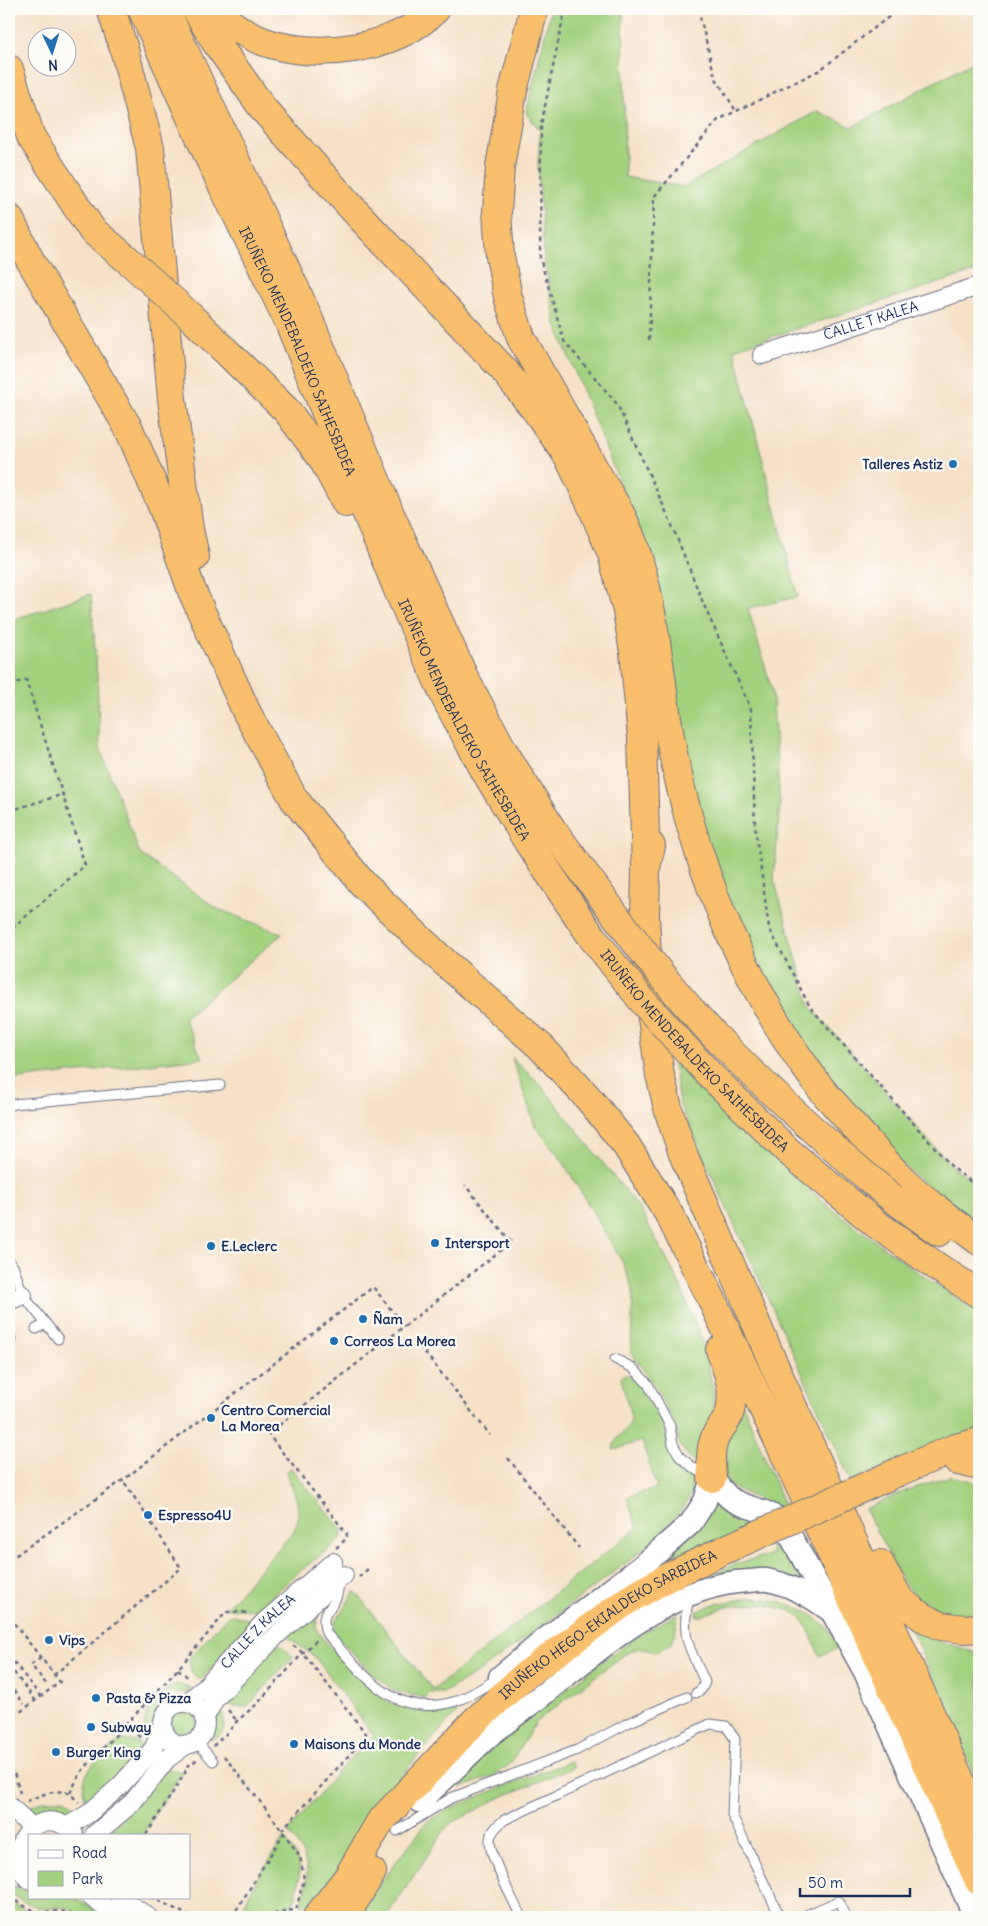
<svg xmlns="http://www.w3.org/2000/svg" width="988" height="1926" font-family="Delius,sans-serif">
	<style>
		.green { fill: #a3d17e; stroke: #5f806e }
		.lines { fill: none; stroke-linecap: round; stroke-linejoin: round }
		.service-casing { stroke: #686d83; stroke-width: 11 }
		.minor-casing { stroke: #686d83; stroke-width: 20 }
		.tertiary-casing { stroke: #686d83; stroke-width: 25 }
		.trunk-casing { stroke: #686d83; stroke-width: 30 }
		.motorway-casing { stroke: #686d83; stroke-width: 30 }
		.path { stroke: #686d83; stroke-width: 2.5; stroke-dasharray: 4 4; stroke-linecap: butt }
		.service { stroke: #fff; stroke-width: 9 }
		.minor { stroke: #fff; stroke-width: 18 }
		.tertiary { stroke: #fff; stroke-width: 22 }
		.trunk { stroke: #f9bf6d; stroke-width: 28 }
		.motorway { stroke: #f9bf6d; stroke-width: 28 }
		.trunk-bridge-casing { stroke: #686d83; stroke-width: 30; stroke-linecap: butt }
		.motorway-bridge-casing { stroke: #686d83; stroke-width: 30; stroke-linecap: butt }
		.trunk-bridge { stroke: #f9bf6d; stroke-width: 28 }
		.motorway-bridge { stroke: #f9bf6d; stroke-width: 28 }
		.poi-dot { fill: #1f6fb2; stroke: #fdfcf7; stroke-width: 2 }
		.labels { text-anchor: middle; dominant-baseline: central; stroke-width: 4.5; stroke-linejoin: round; paint-order: stroke }
		.street-label { font-size: 14px; fill: #1b2f5e; stroke: #fdfcf7 }
		.poi-label { font-size: 14px; font-weight: bold; fill: #1b2f5e; stroke: #fdfcf7; text-anchor: start }
	</style>
	<rect width="100%" height="100%" fill="#fdfcf7"/>
	<filter id="ink" filterUnits="userSpaceOnUse"><feTurbulence type="fractalNoise" baseFrequency=".02" numOctaves="2"/><feDisplacementMap in="SourceGraphic" scale="10" xChannelSelector="R" yChannelSelector="G"/><feConvolveMatrix kernelMatrix="1 2 1 2 8 2 1 2 1" color-interpolation-filters="sRGB"/></filter>
	<filter id="wash" filterUnits="userSpaceOnUse"><feTurbulence type="fractalNoise" baseFrequency=".0096" numOctaves="4" result="noise"/><feDisplacementMap in="SourceGraphic" scale="20" xChannelSelector="R" yChannelSelector="G"/><feGaussianBlur stdDeviation="1.12" result="paint"/><feColorMatrix in="noise" values="0 0 0 0 0 0 0 0 0 0 0 0 0 0 0 0 0 1.4 0 .05"/><feComposite in="paint" operator="in"/></filter>
	<g filter="url(#wash)">
		<rect width="100%" height="100%" fill="#f6e1c8"/>
		<g class="green">
			<path d="M551 9H623L625 177 684 187 817 111 852 127 979 58V270L734 349 798 597 748 608 772 690 780 804 774 879 810 1006 952 1167 979 1183V1232L874 1139 811 1058 750 955 701 830 639 531 556 325 544 258 538 163 540 130 526 113Z"/>
			<path d="M91 594 97 676 100 749 140 854 216 908 282 934 184 1018 202 1058 9 1080V621Z"/>
			<path d="M512 1058 539 1083 640 1209 678 1281 704 1345 713 1389 715 1419 697 1466 680 1446 674 1423 658 1392 631 1351 633 1291 623 1263 562 1160 535 1126Z"/>
			<path d="M673 1060 829 1207 919 1273 979 1313V1429L851 1481 679 1103Z"/>
			<path d="M624 1375C639 1375 657 1408 662 1421 665 1430 667 1439 670 1447 675 1459 684 1465 692 1474L691 1494 685 1505 660 1535 625 1564 482 1670 443 1693H429L425 1698 395 1691 372 1674 332 1631 336 1620 355 1591 433 1690 637 1528 627 1497 657 1488 642 1441 613 1450C614 1435 629 1432 631 1420 632 1418 622 1384 621 1377Z"/>
			<path d="M742 1402 787 1513 730 1486 723 1474 720 1458Z"/>
			<path d="M291 1468 342 1530 341 1539 299 1572 256 1610 226 1608 294 1531C304 1508 294 1494 286 1472Z"/>
			<path d="M951 1476 979 1483V1613L947 1615 919 1599 902 1580 865 1509 905 1491Z"/>
			<path d="M714 1490 771 1519 804 1582 671 1594 738 1563 769 1555 772 1550 767 1534 608 1599Z"/>
			<path d="M748 1598C786 1599 822 1611 840 1647L820 1656C813 1643 809 1624 798 1615 793 1611 787 1610 780 1608 748 1601 731 1604 701 1616H697V1612L711 1605Z"/>
			<path d="M318 1607 316 1629 324 1640 366 1685 388 1702 431 1714 462 1707C448 1722 434 1737 420 1753 380 1800 348 1853 315 1905H301C311 1873 310 1859 288 1832L339 1770 374 1736 314 1656 287 1637Z"/>
			<path d="M678 1614 675 1634 671 1644 656 1652 639 1648 625 1654 537 1721 509 1765 493 1776 461 1788 459 1785 488 1751 507 1735 608 1657 647 1630Z"/>
			<path d="M234 1615 256 1622 200 1680 191 1672 189 1659 226 1617Z"/>
			<path d="M908 1622 935 1639 979 1654V1786Z"/>
			<path d="M279 1643 293 1657 247 1707H234L225 1700Z"/>
			<path d="M177 1684 192 1689C185 1695 173 1696 165 1690Z"/>
			<path d="M156 1700C157 1704 152 1736 150 1740 140 1726 144 1712 156 1700Z"/>
			<path d="M219 1708C227 1719 227 1735 212 1739L215 1714Z"/>
			<circle cx="184" cy="1723" r="13"/>
			<path d="M123 1740 137 1741 144 1748 115 1781 88 1805C72 1778 100 1752 123 1740Z"/>
			<path d="M571 1761 574 1767 499 1798 448 1825 386 1917H358L382 1880 427 1822 447 1810 482 1795Z"/>
			<path d="M168 1769 182 1772 142 1835H107Z"/>
			<path d="M9 1775 14 1786 16 1801 9 1800Z"/>
			<path d="M63 1799 72 1803 77 1809C59 1814 40 1817 23 1810L43 1801Z"/>
			<path d="M284 1838C304 1862 301 1877 293 1905L270 1911 257 1917H237L259 1876Z"/>
			<path d="M9 1885 29 1891V1897H72L93 1908 106 1917H76C71 1902 56 1909 45 1908 31 1906 17 1900 9 1890Z"/>
			<path d="M9 1901 32 1914 42 1916 66 1914 70 1917H9Z"/>
		</g>
	</g>
	<g filter="url(#ink)">
		<g class="lines">
			<g class="service-casing">
				<g id="service">
					<path d="M9 1106 14 1104 220 1085"/>
					<path d="M9 1261 14 1268 23 1295 58 1339"/>
					<path d="M36 1329 46 1324"/>
					<path d="M9 1334 11 1339"/>
					<path d="M615 1359 633 1368 648 1384 670 1426 673 1444 680 1457 696 1470 708 1476"/>
					<path d="M340 1582C338 1587 338 1594 336 1598 328 1614 320 1613 326 1633 363 1673 393 1721 456 1701 471 1696 486 1685 500 1677"/>
					<path d="M689 1597C680 1638 689 1646 705 1682L701 1690 696 1693"/>
					<path d="M196 1741 213 1761"/>
					<path d="M397 1831 451 1798 577 1750 628 1723 687 1697"/>
					<path d="M521 1917C514 1901 488 1855 490 1839 491 1831 498 1825 504 1820L710 1724 726 1726 735 1739 732 1815 780 1917"/>
					<path d="M801 1917 839 1901 846 1917"/>
				</g>
			</g>
			<g class="minor-casing">
				<g id="minor">
					<path id="s1" d="M762 355 979 286"/>
					<path d="M9 1301 23 1295"/>
					<path id="s2" d="M187 1703 203 1689 264 1622 333 1562"/>
					<circle cx="184" cy="1724" r="21"/>
					<path d="M204 1719 215 1699 278 1634 344 1575"/>
					<path d="M9 1806 31 1826"/>
					<path d="M66 1827 88 1814 120 1786 154 1748 163 1723"/>
					<path d="M94 1835 132 1803 167 1759 187 1744"/>
					<path d="M29 1880C0 1853 40 1796 74 1834"/>
					<path d="M91 1897 118 1917"/>
					<path d="M119 1897 148 1917"/>
				</g>
			</g>
			<g class="tertiary-casing">
				<g id="tertiary">
					<path d="M712 1478C718 1485 724 1494 731 1499 748 1510 765 1508 783 1522L865 1672 975 1917"/>
					<path d="M500 1677 548 1637 641 1567 691 1523 705 1501 712 1478"/>
					<path d="M420 1801C444 1780 466 1757 489 1736 507 1721 527 1707 546 1692 602 1647 673 1584 748 1581 754 1581 761 1579 767 1580 790 1584 812 1597 831 1611"/>
				</g>
			</g>
			<g class="trunk-casing">
				<g id="trunk">
					<path d="M111 9 124 49 150 148 172 399 189 529 195 557"/>
					<path d="M534 9 513 91 500 167 497 212 500 256 508 297 521 338 600 479 608 502"/>
					<path d="M9 218 30 260 129 429 163 508 192 591 247 713 294 799 363 884 440 958 541 1047 589 1099 626 1145 670 1216 711 1298 828 1546 979 1881"/>
					<path d="M651 846 646 868 645 917 649 997 660 1075 669 1112 683 1154 771 1358 979 1822"/>
					<path d="M958 1461 979 1466"/>
					<path d="M898 1472 955 1448 979 1442"/>
					<path d="M712 1478C711 1462 709 1448 717 1433 721 1428 725 1423 728 1417 737 1395 728 1371 720 1350"/>
					<path d="M880 1564 900 1600 922 1617 941 1626 964 1629 979 1628"/>
					<path id="s3" d="M317 1917 348 1877 380 1822 474 1722 524 1676 628 1600 670 1576 726 1549"/>
					<path d="M349 1917 352 1905 372 1872"/>
				</g>
			</g>
			<g class="motorway-casing">
				<g id="motorway">
					<path id="s4" d="M142 9 211 162 288 320 398 590 446 699 485 771 528 842"/>
					<path d="M165 9 305 310 391 516 464 677 504 752 551 828"/>
					<path d="M196 9 215 41 264 110 352 208 503 369 537 412 568 456 590 502 612 554 627 611 634 652 642 738 646 868"/>
					<path d="M215 9C228 23 244 34 262 41 315 61 396 50 436 9"/>
					<path d="M9 69 31 137 92 230 128 260"/>
					<path d="M191 317 287 411 322 458 346 503"/>
					<path d="M600 479C607 491 616 504 622 517 656 586 658 678 673 753 697 871 744 984 816 1082 824 1094 835 1104 844 1115 862 1135 879 1156 897 1174 922 1199 951 1220 979 1241"/>
					<path d="M892 1198 939 1232"/>
					<path d="M876 1224 942 1270 979 1294"/>
				</g>
			</g>
			<g class="path">
				<path d="M565 9 541 125 540 258 564 341 617 404 669 518 706 610 751 709 755 827 769 928 810 1007 952 1167 979 1188"/>
				<path d="M698 9 715 77 736 111"/>
				<path d="M649 340 654 197 718 120 820 70 899 9"/>
				<path d="M9 685 26 680 85 865 9 931"/>
				<path d="M9 811 64 794"/>
				<path d="M415 1340 490 1435"/>
				<path d="M508 1458 579 1548"/>
				<path d="M336 1548 346 1539 347 1534 268 1434 511 1242 465 1185"/>
				<path d="M9 1560 123 1480 373 1287 405 1327"/>
				<path d="M359 1577 369 1568"/>
				<path d="M9 1617 60 1682 15 1716 9 1707"/>
				<path d="M9 1656 41 1697"/>
				<path d="M41 1658 31 1665 47 1685"/>
				<path d="M9 1666 35 1700"/>
				<path d="M178 1669 190 1679"/>
				<path d="M54 1675 181 1568 123 1480"/>
				<path d="M9 1684 24 1704"/>
				<path d="M228 1710 237 1721"/>
				<path d="M125 1724 141 1738"/>
				<path d="M213 1746 229 1731 237 1721 257 1704 303 1653 318 1639"/>
				<path d="M224 1756 270 1814 300 1856 304 1879 296 1910"/>
				<path d="M9 1768 14 1773 20 1793"/>
				<path d="M70 1793 81 1772 178 1669 226 1612H242L250 1614"/>
				<path d="M27 1801C39 1796 58 1787 70 1794 73 1796 76 1800 79 1803"/>
				<path d="M282 1830 367 1735 303 1653 291 1644"/>
				<path d="M146 1835 185 1773 187 1766 198 1759"/>
				<path d="M9 1897C20 1903 30 1911 43 1912 54 1912 59 1909 71 1914L72 1917"/>
				<path d="M151 1897 192 1917"/>
				<path d="M232 1917 284 1833"/>
				<path d="M266 1917 284 1911 296 1910"/>
			</g>
			<use href="#service" class="service"/>
			<use href="#minor" class="minor"/>
			<use href="#tertiary" class="tertiary"/>
			<use href="#trunk" class="trunk"/>
			<use href="#motorway" class="motorway"/>
			<g class="trunk-bridge-casing">
				<path id="trunk-bridge" d="M726 1549 898 1472"/>
			</g>
			<g class="motorway-bridge-casing">
				<g id="motorway-bridge">
					<path d="M128 260 191 317"/>
					<path d="M551 828C603 897 653 971 713 1034 769 1092 830 1146 892 1198"/>
					<path id="s5" d="M528 842 592 937 645 1004 708 1073 788 1151 876 1224"/>
				</g>
			</g>
			<use href="#trunk-bridge" class="trunk-bridge"/>
			<use href="#motorway-bridge" class="motorway-bridge"/>
		</g>
	</g>
	<g class="poi-dot">
		<circle cx="953" cy="464" r="5"/>
		<circle cx="435" cy="1243" r="5"/>
		<circle cx="211" cy="1246" r="5"/>
		<circle cx="363" cy="1319" r="5"/>
		<circle cx="334" cy="1341" r="5"/>
		<circle cx="211" cy="1418" r="5"/>
		<circle cx="148" cy="1515" r="5"/>
		<circle cx="49" cy="1640" r="5"/>
		<circle cx="96" cy="1698" r="5"/>
		<circle cx="91" cy="1727" r="5"/>
		<circle cx="294" cy="1744" r="5"/>
		<circle cx="56" cy="1752" r="5"/>
	</g>
	<g class="labels">
		<g class="street-label">
			<text stroke="none"><textPath href="#s1" startOffset="114">CALLE T KALEA</textPath></text>
			<text stroke="none"><textPath href="#s4" startOffset="376">IRUÑEKO MENDEBALDEKO SAIHESBIDEA</textPath></text>
			<text stroke="none"><textPath href="#s4" startOffset="781">IRUÑEKO MENDEBALDEKO SAIHESBIDEA</textPath></text>
			<text stroke="none"><textPath href="#s5" startOffset="268">IRUÑEKO MENDEBALDEKO SAIHESBIDEA</textPath></text>
			<text stroke="none"><textPath href="#s3" startOffset="418">IRUÑEKO HEGO-EKIALDEKO SARBIDEA</textPath></text>
			<text stroke="none"><textPath href="#s2" startOffset="101">CALLE Z KALEA</textPath></text>
		</g>
		<g class="poi-label">
			<text x="943" y="464" text-anchor="end">Talleres Astiz</text>
			<text x="445" y="1243">Intersport</text>
			<text x="221" y="1246">E.Leclerc</text>
			<text x="373" y="1319">Ñam</text>
			<text x="344" y="1341">Correos La Morea</text>
			<text x="221" y="1410">Centro Comercial<tspan x="221" dy="16">La Morea</tspan></text>
			<text x="158" y="1515">Espresso4U</text>
			<text x="59" y="1640">Vips</text>
			<text x="106" y="1698">Pasta &amp; Pizza</text>
			<text x="101" y="1727">Subway</text>
			<text x="304" y="1744">Maisons du Monde</text>
			<text x="66" y="1752">Burger King</text>
		</g>
	</g>
	<rect width="988" height="1926" fill="none" stroke="#fdfcf7" stroke-width="30"/>
	<rect x="28" y="1834" width="162" height="65" fill="#fdfcf7" stroke="#a3aaba"/>
	<rect x="38" y="1850" width="25" height="8" fill="#ffffff" stroke="#a3aaba"/>
	<text x="72" y="1858" font-size="15" fill="#1b2f5e">Road</text>
	<rect x="38" y="1871" width="25" height="15" fill="#a3d17e" stroke="#a3aaba"/>
	<text x="72" y="1884" font-size="15" fill="#1b2f5e">Park</text>
	<g transform="translate(52 52) rotate(176)"><circle r="24" fill="#fdfcf7" stroke="#a3aaba"/>
	<path d="M0-4L9 19L0 12L-9 19Z" fill="#1f6fb2"/>
	<text y="-8" font-size="14" font-weight="bold" text-anchor="middle" fill="#1b2f5e">N</text>
	</g>
	<path d="M800 1888v8h110v-8" fill="none" stroke="#1b2f5e" stroke-width="2.5"/>
	<text x="808" y="1888" font-size="15" fill="#1b2f5e" stroke="#fdfcf7" stroke-width="4" paint-order="stroke">50 m</text>
</svg>
